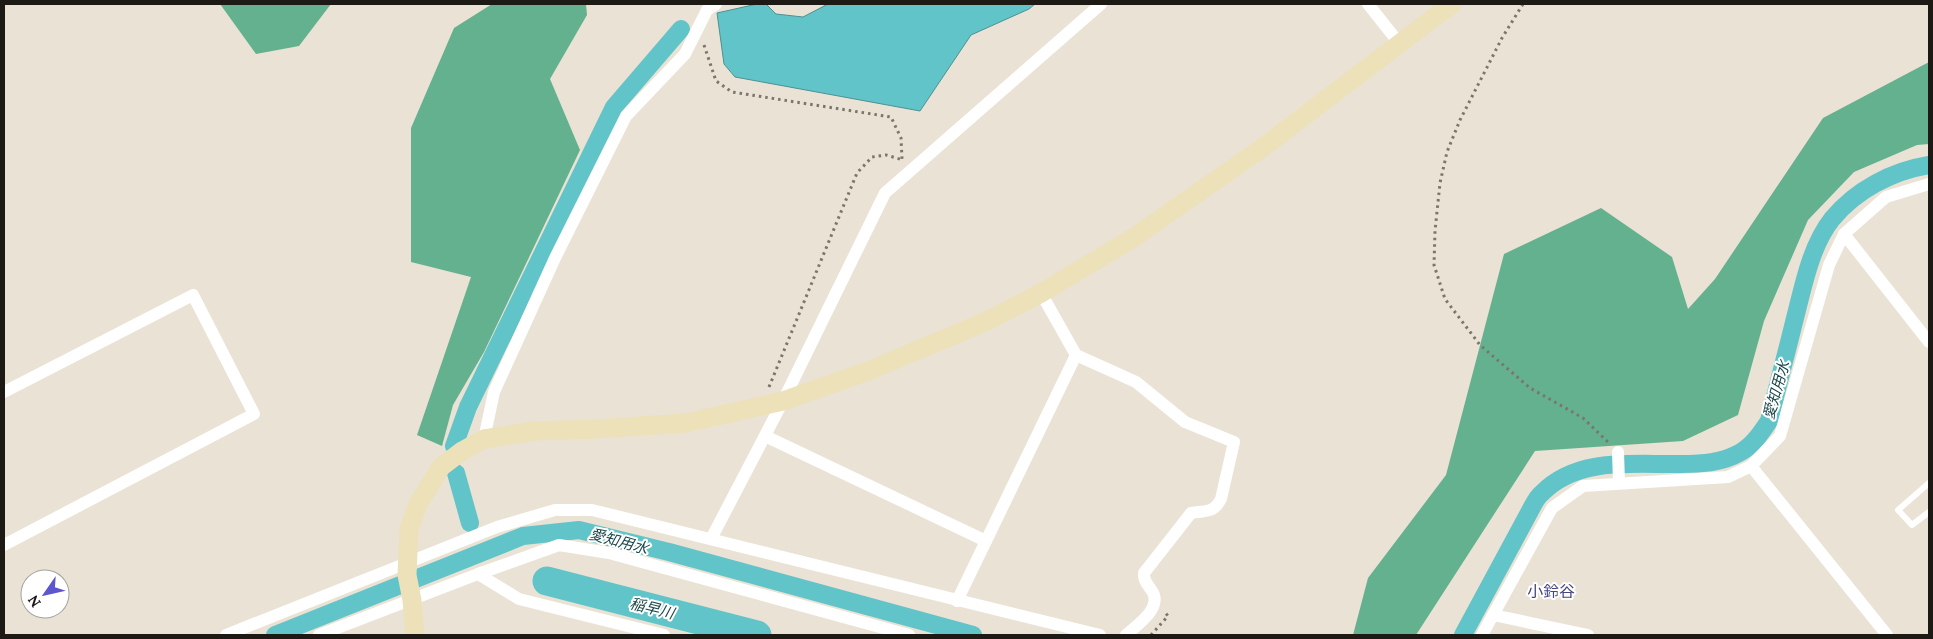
<svg xmlns="http://www.w3.org/2000/svg" width="1933" height="639" font-family="Lora,'Noto Sans JP',serif">
	<style>
		.forest { fill: #64b18f }
		.water { fill: #61c4c9; stroke: #4d9193 }
		.lines { fill: none; stroke-linecap: round; stroke-linejoin: round }
		.canal { stroke: #61c4c9; stroke-width: 18 }
		.river { stroke: #61c4c9; stroke-width: 29 }
		.path { stroke: #7b756c; stroke-width: 3; stroke-dasharray: 2.5 4; stroke-linecap: butt }
		.lane { stroke: #fff; stroke-width: 6 }
		.street { stroke: #fff; stroke-width: 12 }
		.secondary { stroke: #ece1b9; stroke-width: 19 }
		.labels { text-anchor: middle; dominant-baseline: central; stroke-width: 4; stroke-linejoin: round; paint-order: stroke }
		.water-label { font-size: 15px; font-style: italic; fill: #1a474a; stroke: #fff }
		.quarter-label { font-size: 16px; fill: #444582; stroke: #fff }
	</style>
	<rect width="100%" height="100%" fill="#eae2d4"/>
	<g class="forest">
		<path d="M220 4H331L299 46 256 54Z"/>
		<path d="M492 4H586L587 15 550 79 580 150 484 352 453 405 442 446 417 435 471 277 411 262V128L454 28Z"/>
		<path d="M1929 62V144L1917 145 1854 172 1808 220 1764 321 1738 415 1683 441 1535 451 1416 635H1353L1368 578 1446 475 1504 254 1601 208 1672 257 1688 309 1715 279 1823 118Z"/>
	</g>
	<path class="water" d="M757 4H766L776 14 803 17 828 4H1035L1029 9 971 35 920 111 735 77 724 64 717 13Z"/>
	<g class="lines">
		<g class="canal">
			<path d="M454 446 468 407 614 107 681 29"/>
			<path d="M456 473 470 523"/>
			<path d="M275 635 523 536 579 530 669 552 973 635"/>
			<path d="M1463 635 1531 509C1534 503 1537 497 1542 493 1578 456 1635 465 1681 464 1702 464 1722 463 1741 452 1753 445 1761 433 1769 421 1777 388 1786 355 1794 322 1803 288 1810 247 1832 219 1856 190 1892 171 1929 165"/>
		</g>
		<path class="river" d="M547 581 757 635"/>
		<g class="path">
			<path d="M1523 4 1502 38 1460 120 1447 152 1440 183 1435 231 1434 265 1445 299 1480 345 1530 388 1583 418 1609 443"/>
			<path d="M704 45 716 81 732 92 891 117 901 138 902 159"/>
			<path d="M769 387 857 173 872 157 886 155 903 160"/>
			<path d="M1151 635 1168 616 1164 611"/>
		</g>
		<path class="lane" d="M1929 483 1898 510 1912 525 1929 512"/>
		<g class="street">
			<path d="M1368 4 1399 43"/>
			<path d="M1844 234 1929 342"/>
			<path d="M1041 293 1076 355 1136 382 1185 422 1234 442 1221 499C1213 514 1206 510 1191 513L1144 573C1143 580 1148 585 1152 591 1163 608 1137 625 1126 635"/>
			<path d="M4 392 193 295 254 414 4 545"/>
			<path d="M765 436 986 541"/>
			<path d="M484 439 494 392 555 258 626 116 685 54 707 10 716 4"/>
			<path d="M1618 452 1619 483"/>
			<path d="M1751 466 1887 635"/>
			<path d="M711 539 783 401 885 193 1101 4"/>
			<path d="M478 574 519 599 664 635"/>
			<path d="M957 601 1076 355"/>
			<path d="M1493 615 1588 635"/>
			<path d="M226 635 497 527 555 510H592L1100 635"/>
			<path d="M319 635 478 574 559 545 609 553 909 635"/>
			<path d="M1482 635 1552 508 1583 486 1728 477 1751 466 1780 436 1829 265 1844 234 1886 197 1929 184"/>
		</g>
		<path class="secondary" d="M415 635 412 600 407 575 409 529 418 504 441 467 462 451 484 439 534 431 595 429 686 423 783 401 868 371 987 321 1041 293 1133 238 1262 148 1452 4"/>
	</g>
	<g class="labels">
		<g class="water-label">
			<text transform="translate(1776 390) rotate(-74)">愛知用水</text>
			<text transform="translate(619 541) rotate(15)">愛知用水</text>
			<text transform="translate(652 608) rotate(14)">稲早川</text>
		</g>
		<g class="quarter-label">
			<text x="1551" y="591">小鈴谷</text>
		</g>
	</g>
	<rect width="1933" height="639" fill="none" stroke="#1d1a15" stroke-width="10"/>
	<g transform="translate(45 594) rotate(236)"><circle r="24" fill="#ffffff" stroke="#a5a3a1"/>
	<path d="M0-4L9 19L0 12L-9 19Z" fill="#5e56cf"/>
	<text y="-8" font-size="14" font-weight="bold" text-anchor="middle" fill="#1d1a15">N</text>
	</g>
</svg>
